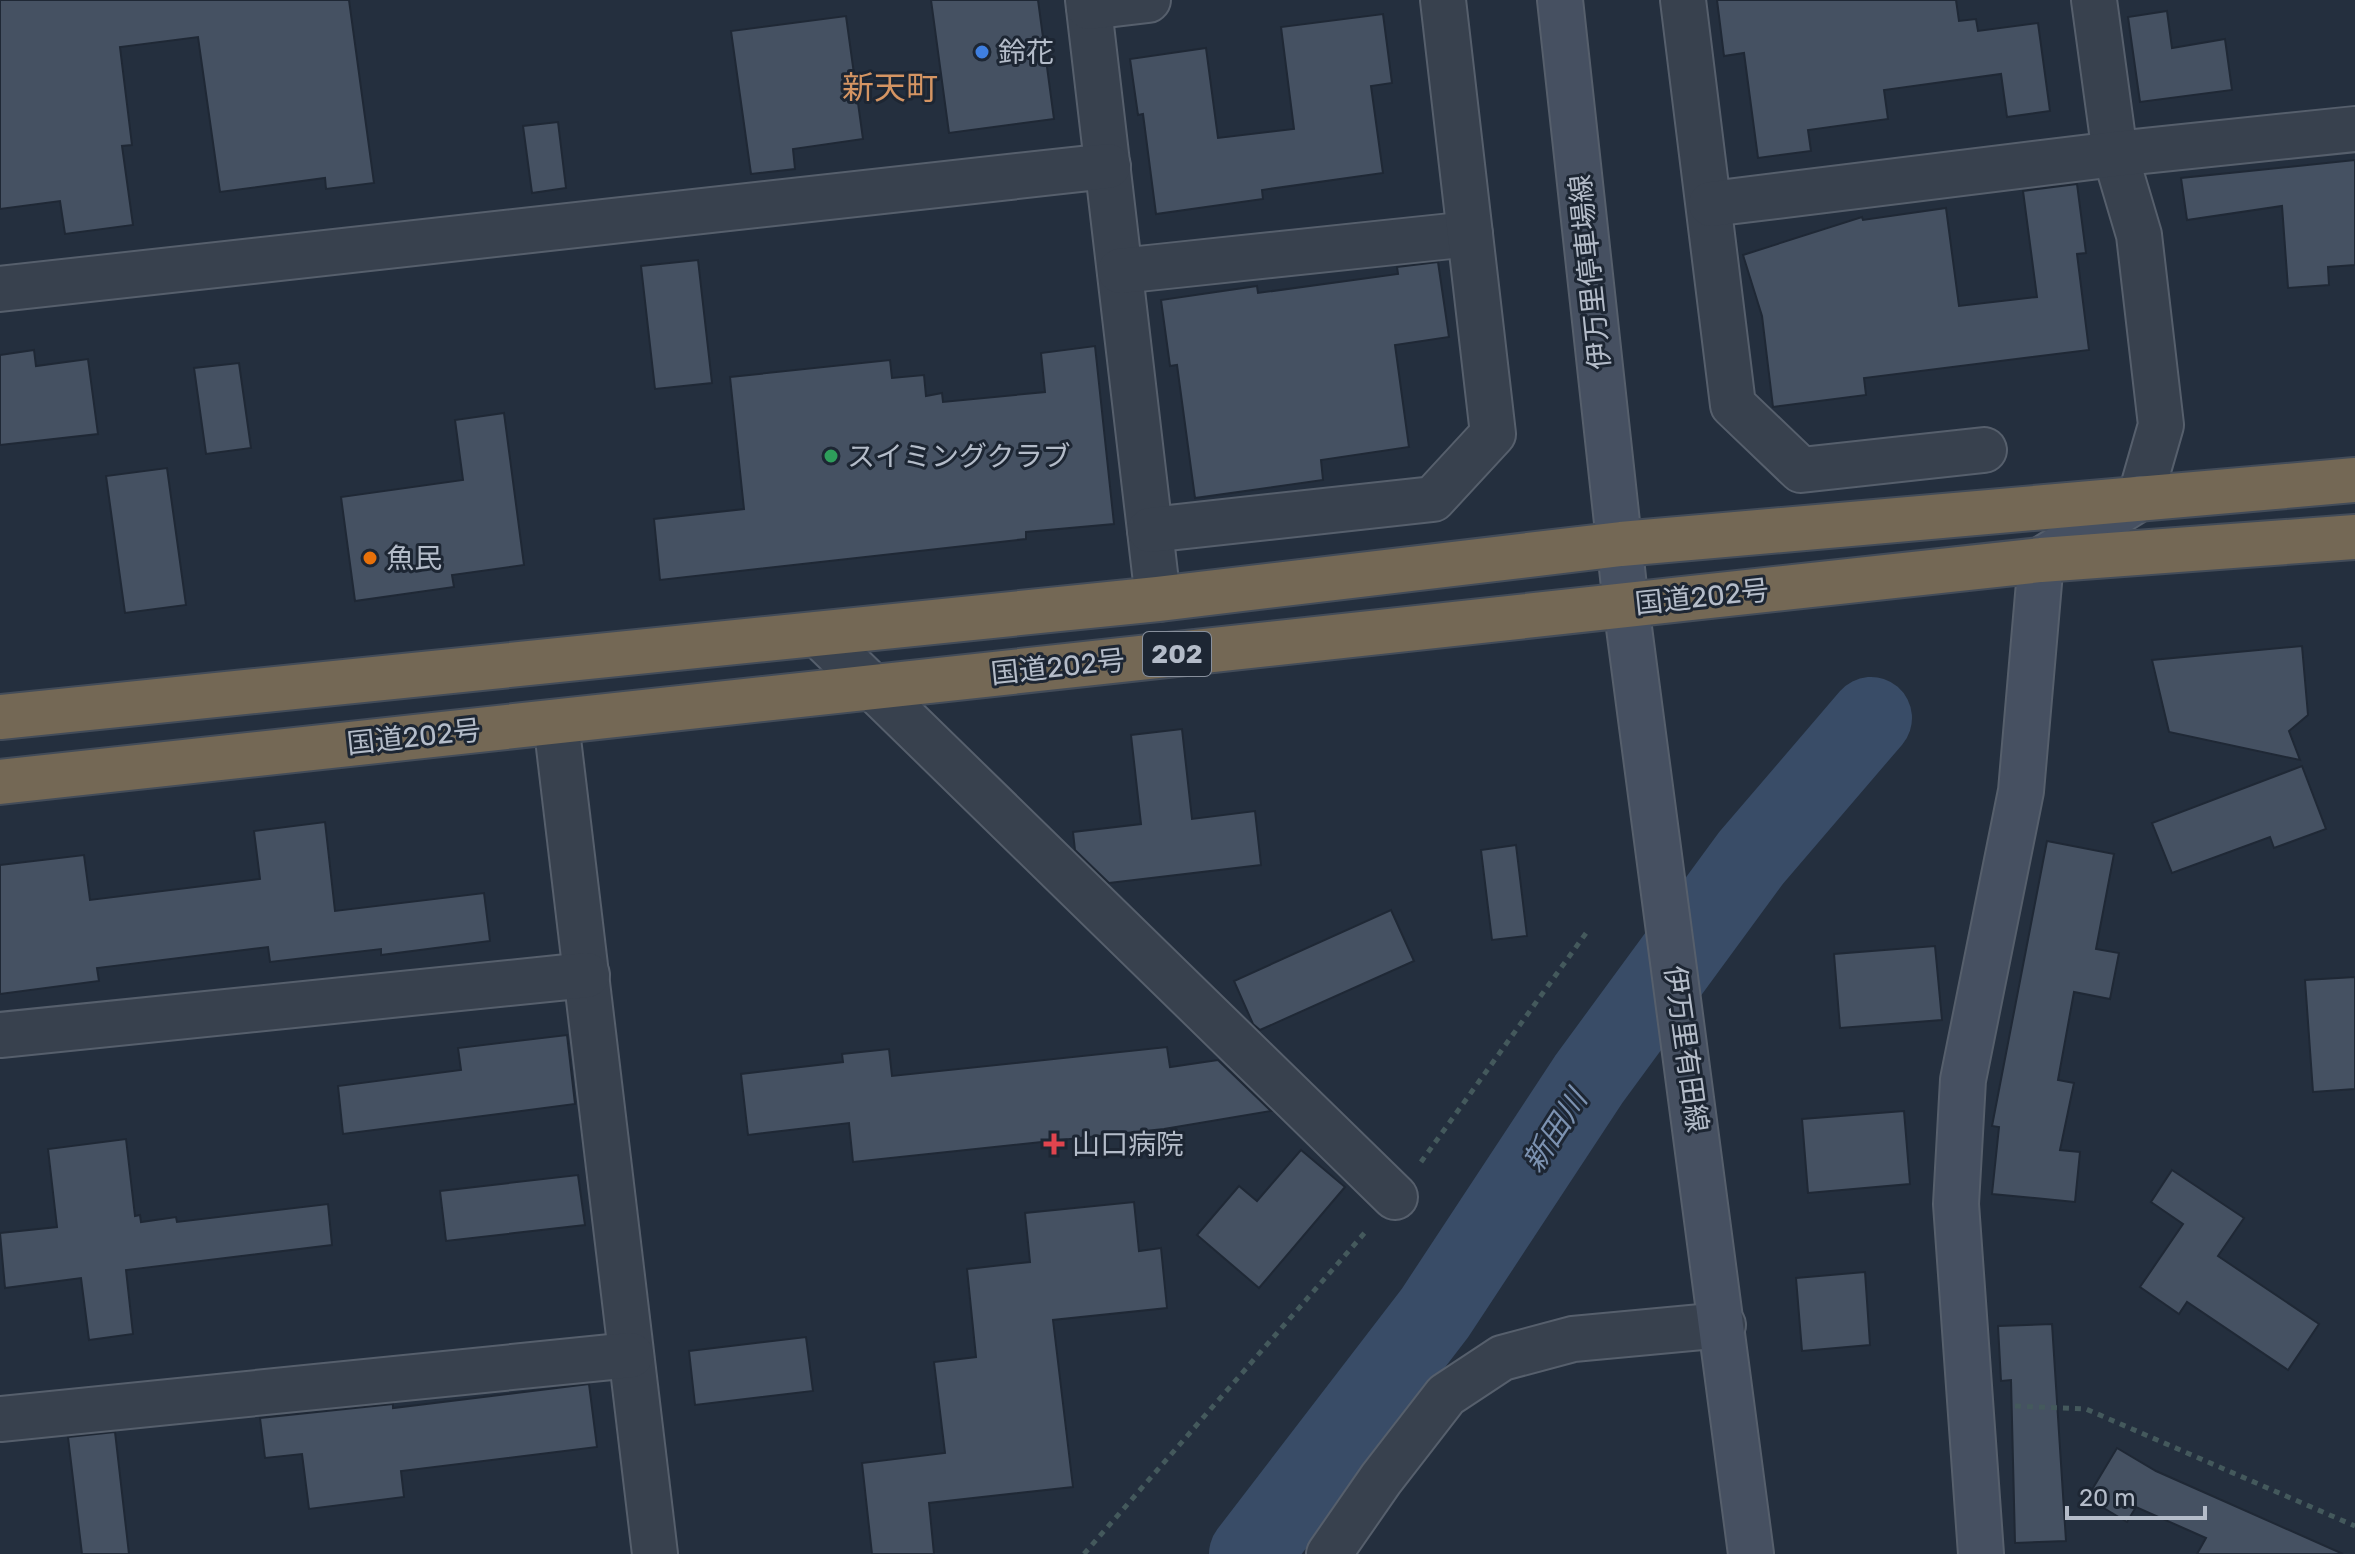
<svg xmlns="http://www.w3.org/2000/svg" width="2355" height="1554" font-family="Rubik,'Noto Sans JP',sans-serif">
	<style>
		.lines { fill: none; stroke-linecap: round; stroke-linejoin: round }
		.river { stroke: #394c67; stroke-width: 82 }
		.building { fill: #455162; stroke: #1f2835; stroke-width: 2 }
		.street-casing { stroke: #565f6c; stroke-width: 48 }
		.secondary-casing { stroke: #565f6c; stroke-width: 48 }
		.highway-casing { stroke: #434c59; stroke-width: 48 }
		.path { stroke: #44595c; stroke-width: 5; stroke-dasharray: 6 6; stroke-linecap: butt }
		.street { stroke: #38414e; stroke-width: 44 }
		.secondary { stroke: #465061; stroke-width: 44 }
		.highway { stroke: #746855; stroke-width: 44 }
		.shop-dot { fill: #3f7fe0; stroke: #1d2633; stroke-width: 3 }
		.leisure-dot { fill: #2e9e5b; stroke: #1d2633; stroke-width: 3 }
		.food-dot { fill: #e8710a; stroke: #1d2633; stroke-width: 3 }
		.health-dot { fill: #e0444e; stroke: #1d2633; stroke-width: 3 }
		.labels { text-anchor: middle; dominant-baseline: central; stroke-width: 6; stroke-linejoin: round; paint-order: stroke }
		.shield { fill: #1d2633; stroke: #878f9c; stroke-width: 2 }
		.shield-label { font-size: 26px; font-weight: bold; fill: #b4bcc9 }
		.poi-label { font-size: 28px; fill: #b4bcc9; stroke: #1d2633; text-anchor: start }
		.street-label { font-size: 28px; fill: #b4bcc9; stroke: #1d2633 }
		.water-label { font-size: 30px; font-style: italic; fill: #7c92b1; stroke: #1d2633 }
		.quarter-label { font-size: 32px; fill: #d59563; stroke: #1d2633 }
	</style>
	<rect width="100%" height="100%" fill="#242f3e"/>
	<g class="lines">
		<path class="river" d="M1250 1554 1435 1313 1589 1079 1751 858 1871 718"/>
	</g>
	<g class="building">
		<path d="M0 0H349L374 183 326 189 325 178 220 192 198 37 120 47 132 145 122 146 133 225 65 234 60 201 0 209Z"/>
		<path d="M931 0H1038L1054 119 949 133Z"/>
		<path d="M1717 0H1956L1959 21 1976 19 1978 31 2038 23 2050 111 2007 117 2001 74 1884 90 1888 119 1808 130 1811 151 1758 158 1744 53 1724 56Z"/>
		<path d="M2167 11 2172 48 2225 39 2232 90 2140 102 2128 17Z"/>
		<path d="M1383 14 1392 83 1371 86 1383 173 1262 190 1263 199 1156 214 1143 114 1138 115 1130 59 1206 48 1218 138 1294 129 1281 27Z"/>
		<path d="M846 16 863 139 793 149 795 169 751 174 731 31Z"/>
		<path d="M558 122 566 188 532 193 523 126Z"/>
		<path d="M2355 160V265L2328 267 2329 285 2288 288 2282 206 2187 220 2181 178Z"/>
		<path d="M2077 184 2086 253 2077 254 2089 350 1864 378 1866 395 1773 407 1762 316 1743 255 1862 217 1863 220 1946 208 1959 306 2037 297 2023 191Z"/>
		<path d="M698 260 712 383 655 389 641 266Z"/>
		<path d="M1438 262 1449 337 1395 345 1409 447 1321 460 1323 480 1195 498 1177 365 1170 366 1161 300 1257 286 1258 293 1398 274 1397 267Z"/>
		<path d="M1095 346 1114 524 1026 532V539L660 580 654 519 744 509 730 377 890 360 892 378 924 375 926 396 942 393 943 402 1045 392 1041 353Z"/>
		<path d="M34 350 36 366 88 359 98 434 0 445V355Z"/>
		<path d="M239 363 251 448 206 454 194 368Z"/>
		<path d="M504 413 524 565 452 575 454 587 355 601 341 497 463 480 455 420Z"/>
		<path d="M167 468 186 605 125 613 106 476Z"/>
		<path d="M2302 646 2308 715 2289 731 2300 760 2169 732 2152 660Z"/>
		<path d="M1182 729 1192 819 1255 811 1261 865 1109 883 1075 850 1073 832 1141 824 1131 735Z"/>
		<path d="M2302 766 2326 829 2274 848 2270 837 2172 873 2152 823Z"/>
		<path d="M325 822 335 911 484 893 490 941 381 955V949L270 962 268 947 97 968 99 981 0 994V865L84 855 90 900 260 879 254 831Z"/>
		<path d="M2047 841 2114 854 2096 949 2119 953 2110 999 2074 992 2058 1080 2074 1083 2060 1150 2080 1152 2075 1202 1992 1194 1999 1127 1992 1126Z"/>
		<path d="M1516 845 1527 936 1492 940 1481 850Z"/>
		<path d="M1391 910 1414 961 1260 1030 1253 1024 1234 981Z"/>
		<path d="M1935 946 1942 1020 1840 1028 1834 954Z"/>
		<path d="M2355 977V1089L2313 1092 2305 980Z"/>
		<path d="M567 1035 575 1104 343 1134 338 1086 461 1070 458 1048Z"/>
		<path d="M1167 1047 1170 1067 1218 1060 1271 1111 1164 1129 853 1162 849 1123 748 1135 741 1074 843 1062 842 1054 889 1049 892 1076Z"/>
		<path d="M1904 1111 1910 1184 1808 1193 1802 1119Z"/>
		<path d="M126 1139 135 1216 140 1215 141 1222 176 1217 177 1222 328 1204 332 1245 126 1270 133 1334 89 1340 81 1278 5 1288 0 1233 57 1227 48 1149Z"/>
		<path d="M1301 1150 1345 1187 1259 1288 1197 1235 1239 1186 1257 1201Z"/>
		<path d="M2172 1170 2244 1218 2218 1256 2319 1324 2288 1370 2187 1302 2179 1314 2140 1287 2183 1224 2151 1202Z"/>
		<path d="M578 1175 585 1225 446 1241 440 1191Z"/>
		<path d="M1134 1202 1139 1251 1161 1248 1167 1308 1053 1320 1073 1487 929 1503 934 1554H872L862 1463 945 1453 934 1362 976 1357 967 1269 1030 1262 1025 1213Z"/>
		<path d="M1865 1272 1870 1345 1802 1351 1796 1278Z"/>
		<path d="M2052 1324 2066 1541 2015 1543 2011 1380 2001 1381 1998 1326Z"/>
		<path d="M806 1337 813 1391 695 1405 689 1351Z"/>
		<path d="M589 1384 597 1447 401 1471 404 1497 309 1509 302 1454 265 1458 260 1418 393 1404V1408Z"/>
		<path d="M115 1432 129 1554H82L68 1437Z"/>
		<path d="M2117 1448 2156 1471 2343 1554H2197L2206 1538 2136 1507 2127 1522 2087 1498Z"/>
	</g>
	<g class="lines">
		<g class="street-casing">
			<g id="street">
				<path d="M1088 0 1158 599"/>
				<path d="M1683 0 1733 405 1801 470 1984 450"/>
				<path d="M2094 0 2115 154 2139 235 2161 425 2140 498"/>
				<path d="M1089 7 1148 0"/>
				<path d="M1711 204 2115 154 2355 129"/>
				<path d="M1120 271 1470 234"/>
				<path d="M0 289 1108 166"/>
				<path d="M1150 530 1433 499 1493 434 1443 0"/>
				<path d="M818 634 1395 1197"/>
				<path d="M556 722 655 1554"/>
				<path d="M0 1035 587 975"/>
				<path d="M0 1419 631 1355"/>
				<path d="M1329 1554 1381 1479 1446 1395 1502 1358 1573 1339 1723 1325"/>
			</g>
		</g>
		<g class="secondary-casing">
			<g id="secondary">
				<path d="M1560 0 1626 605 1751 1554"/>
				<path d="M1981 1554 1956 1204 1963 1080 2021 791 2041 560 2140 498"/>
			</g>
		</g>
		<g class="highway-casing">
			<g id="highway">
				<path d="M0 717 1158 599 1621 544 2355 480"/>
				<path d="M0 782 2041 560 2355 537"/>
			</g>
		</g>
		<g class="path">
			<path d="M1421 1162 1589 929"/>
			<path d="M2015 1406 2086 1409 2355 1526"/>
			<path d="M1084 1554 1368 1229"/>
		</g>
		<use href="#street" class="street"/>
		<use href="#secondary" class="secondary"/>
		<use href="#highway" class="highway"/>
	</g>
	<circle class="shop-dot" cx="982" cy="52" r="8"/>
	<circle class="leisure-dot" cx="831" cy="456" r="8"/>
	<circle class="food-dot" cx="370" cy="558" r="8"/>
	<path class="health-dot" d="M1050 1132h8v8h8v8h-8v8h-8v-8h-8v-8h8z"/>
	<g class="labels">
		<rect class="shield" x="1143" y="632" width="68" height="44" rx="6"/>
		<g class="shield-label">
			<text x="1177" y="654">202</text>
		</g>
		<g class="poi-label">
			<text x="998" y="52">鈴花</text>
			<text x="847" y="456">スイミングクラブ</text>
			<text x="386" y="558">魚民</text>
			<text x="1072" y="1144">山口病院</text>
		</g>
		<g class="street-label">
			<text transform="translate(1590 272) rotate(-96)">伊万里停車場線</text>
			<text transform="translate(1702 597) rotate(-6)">国道202号</text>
			<text transform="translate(1058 667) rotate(-6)">国道202号</text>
			<text transform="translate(414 737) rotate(-6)">国道202号</text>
			<text transform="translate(1686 1049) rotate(82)">伊万里有田線</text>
		</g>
		<g class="water-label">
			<text transform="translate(1555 1131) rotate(-57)">新田川</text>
		</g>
		<g class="quarter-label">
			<text x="890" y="88">新天町</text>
		</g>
	</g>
	<path d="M2067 1506v12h138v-12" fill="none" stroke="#b4bcc9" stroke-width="4"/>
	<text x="2079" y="1506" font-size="24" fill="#b4bcc9" stroke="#1d2633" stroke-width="6" paint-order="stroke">20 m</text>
</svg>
